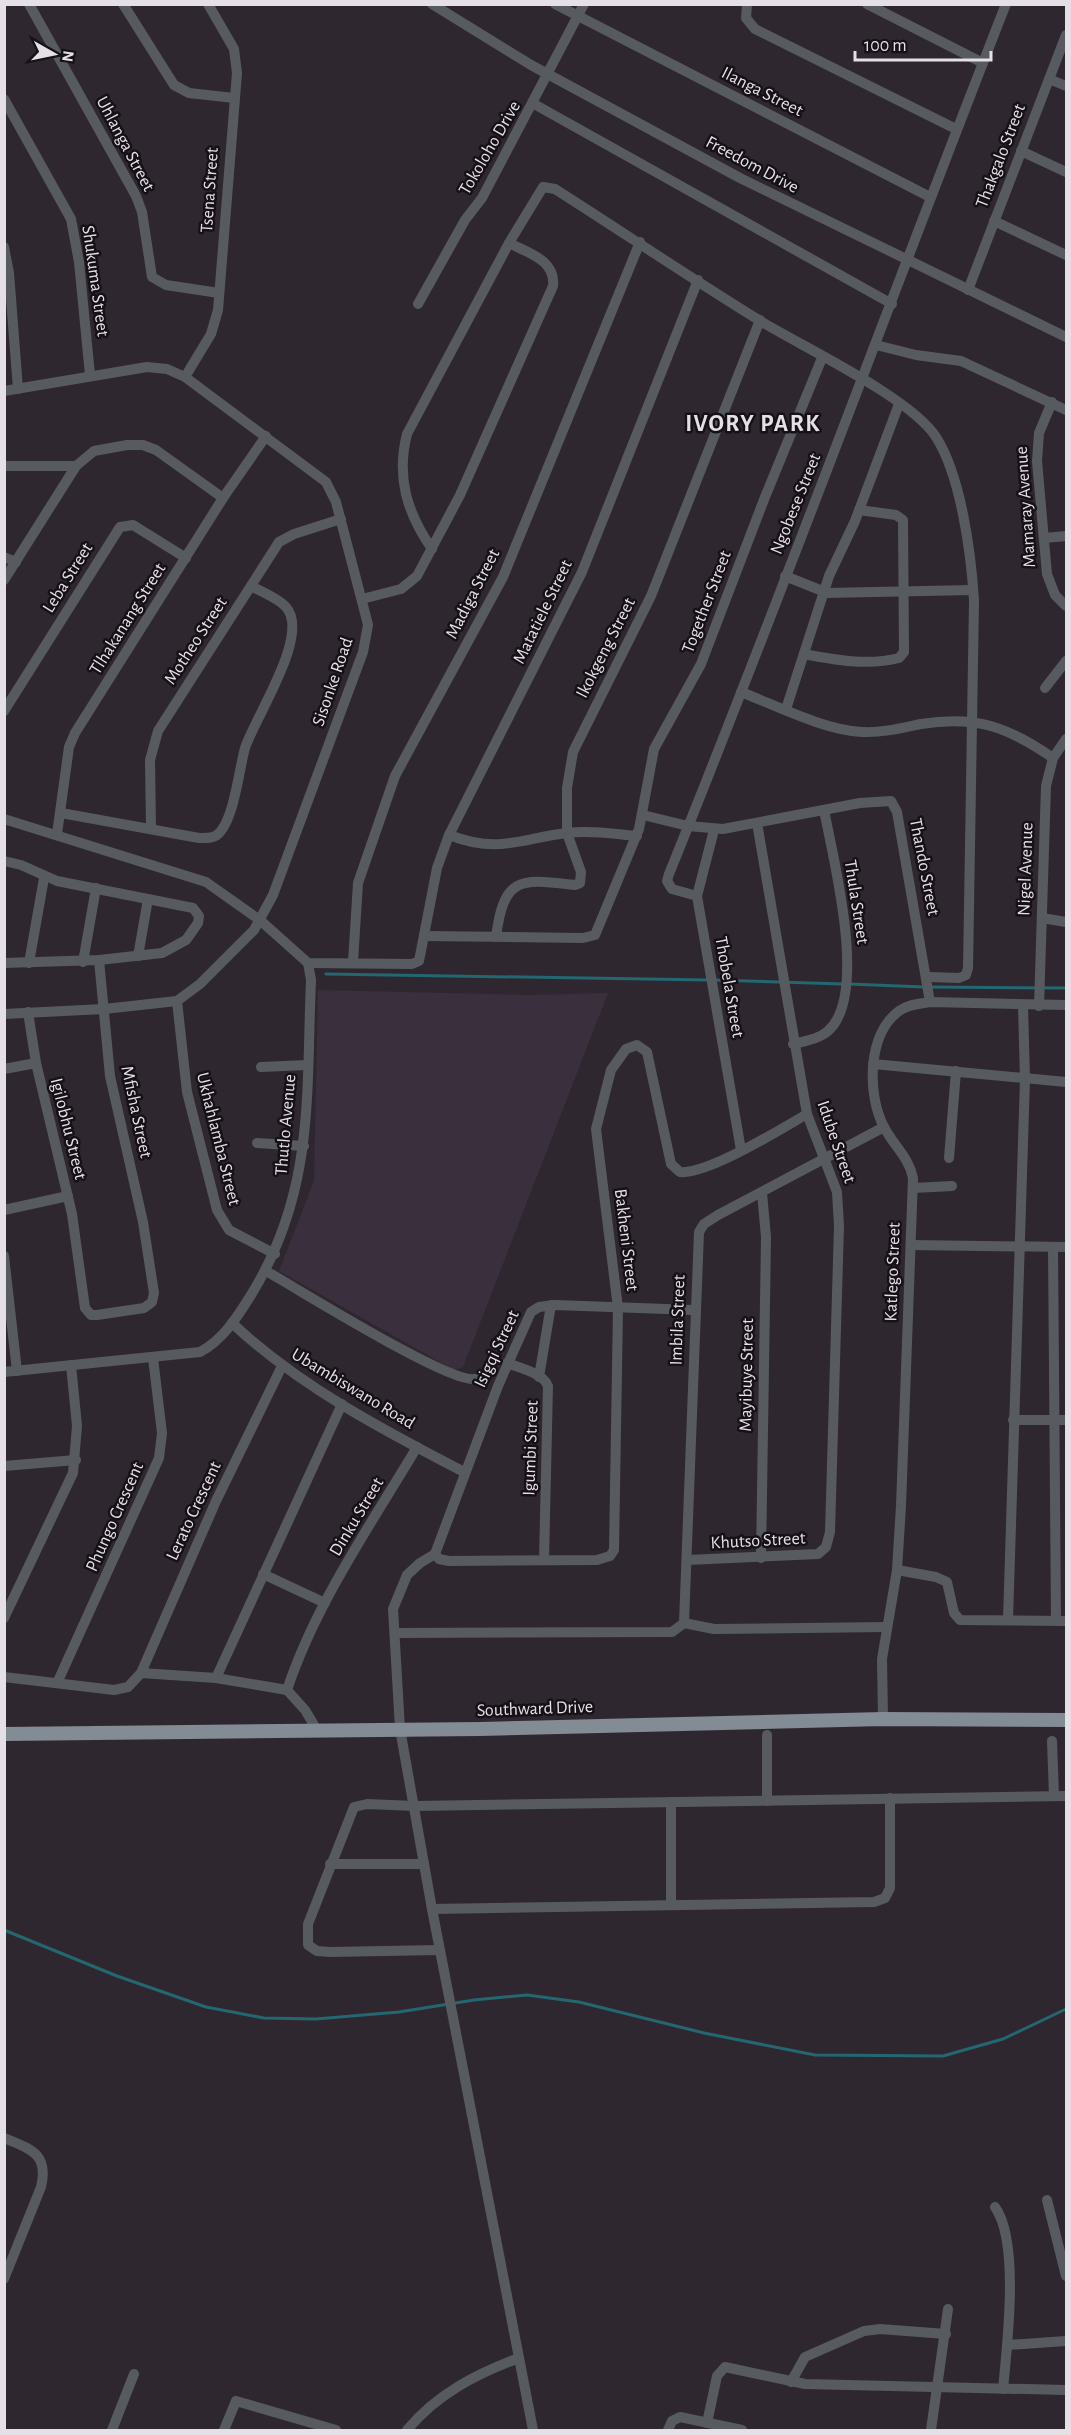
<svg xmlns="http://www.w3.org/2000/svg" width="1071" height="2435" font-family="'Alegreya Sans',sans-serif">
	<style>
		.built { fill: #3a2f3c }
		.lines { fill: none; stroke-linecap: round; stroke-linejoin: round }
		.stream { stroke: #236771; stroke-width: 3 }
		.minor { stroke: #575b60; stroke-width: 10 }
		.major { stroke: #838b94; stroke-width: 14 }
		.labels { text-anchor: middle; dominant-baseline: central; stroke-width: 5; stroke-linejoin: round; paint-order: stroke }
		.street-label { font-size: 18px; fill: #e5e0e6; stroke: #151116 }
		.district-label { font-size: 24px; font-weight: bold; letter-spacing: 1.5px; fill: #e5e0e6; stroke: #151116 }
	</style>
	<rect width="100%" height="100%" fill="#2f2730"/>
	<path class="built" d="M318 990 529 995 608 993 463 1367 454 1370 279 1271 314 1181Z"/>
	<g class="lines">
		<g class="stream">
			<path d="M326 974 708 980"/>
			<path d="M714 980 843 984"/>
			<path d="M849 984 924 987"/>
			<path d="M930 987 1066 988"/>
			<path d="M4 1930 117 1976 206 2007 264 2018 316 2019 399 2012 474 2000 527 1995 579 2002 704 2033 815 2055 943 2056 1003 2039 1066 2009"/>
		</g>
		<g class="minor">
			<path d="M29 4 136 196 142 212 152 277 166 285 219 293"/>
			<path d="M123 4 174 85 189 93 234 98"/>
			<path d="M432 4 531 65 740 178 1066 337"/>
			<path d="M555 4 930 197"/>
			<path d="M747 4 746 18 755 29 956 129"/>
			<path d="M867 4 983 63"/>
			<path d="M1049 79 1066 86"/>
			<path d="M4 99 71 219 79 262 90 375"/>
			<path d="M534 104 892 304"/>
			<path d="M1021 151 1066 172"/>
			<path d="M994 221 1066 255"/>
			<path d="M4 247 9 273 18 389"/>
			<path d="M968 290 1066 35"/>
			<path d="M418 304 465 220 482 198 584 4"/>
			<path d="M876 345 916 355 961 361 1066 410"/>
			<path d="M185 377 211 334 218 310 237 73 234 49 208 4"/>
			<path d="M4 391 147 367 167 369 185 377 326 482 336 502 365 613 368 625 363 652 273 895 254 930 200 984 177 1001 104 1009 4 1014"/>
			<path d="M1052 402 1039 433 1037 461 1047 574 1055 595 1066 606"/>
			<path d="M4 466H76"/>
			<path d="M1045 538 1066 536"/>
			<path d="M432 549C407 513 396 477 407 434L509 243 543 187 555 189C624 233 692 279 762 322 805 348 911 398 936 437 961 476 971 553 974 600L968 968 966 975 959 978 928 977"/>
			<path d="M4 557 16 562"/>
			<path d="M785 576 825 592"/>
			<path d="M4 580 76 466 94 451 127 445H143L156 450 223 498"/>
			<path d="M825 593 973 590"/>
			<path d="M362 599 401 589 417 576 460 495 553 286C556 260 528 253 509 243"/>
			<path d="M804 654C835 660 868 666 899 658L904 652 903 520 896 515 859 510"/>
			<path d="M1045 688 1066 661"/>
			<path d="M741 692C777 706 824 730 862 732 882 733 902 728 921 724 976 715 1008 727 1053 758"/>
			<path d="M786 709 829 576 855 521 899 404"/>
			<path d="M4 711 120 527 133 525 186 558"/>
			<path d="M61 813 199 838C205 838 211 839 217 835 234 822 239 769 245 748 255 717 311 635 286 607 278 598 262 592 251 586"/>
			<path d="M643 815 688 826 723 829 860 803 891 801 897 812 930 1002"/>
			<path d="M4 819 206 882 261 921 308 963 412 964 419 961 437 868 449 835 582 572 698 280"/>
			<path d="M151 828 150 760 158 731 279 542 294 534 341 519"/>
			<path d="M714 830 697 896 741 1150"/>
			<path d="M57 834 69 747 75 733 223 498 266 436"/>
			<path d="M449 835C499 854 518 839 567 833 590 830 614 834 637 836"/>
			<path d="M4 861 21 865 57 881 193 908 199 916 198 923 186 940 162 953 99 960 4 963"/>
			<path d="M697 896 672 889 667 881 669 874C786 586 892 294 1006 4"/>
			<path d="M1042 918 1066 922"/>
			<path d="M424 936 583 938 595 935 639 829 654 749 701 664 765 497 822 358"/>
			<path d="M496 937C504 875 521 879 575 885L580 883 581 872 567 833V788L573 752 651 596 760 320"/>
			<path d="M138 956 148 899"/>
			<path d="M83 962 96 888"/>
			<path d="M353 962 358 883 395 776 503 577 640 242"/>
			<path d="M29 963 44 878"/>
			<path d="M177 1001 187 1092 217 1210 229 1230 275 1254"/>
			<path d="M1039 1006 1046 786 1053 758 1066 739"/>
			<path d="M28 1012 36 1063 72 1214 85 1308 91 1315H97L144 1308 152 1302 154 1293 143 1222 110 1076 99 960"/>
			<path d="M793 1044C805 1041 819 1039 828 1031 869 995 833 858 824 810"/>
			<path d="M873 1064 1066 1082"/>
			<path d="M261 1067 307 1065"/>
			<path d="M4 1069 36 1063"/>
			<path d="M257 1143 304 1146"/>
			<path d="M949 1158 956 1071"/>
			<path d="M913 1188 952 1186"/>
			<path d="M4 1210 68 1196"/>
			<path d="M911 1245 1066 1247"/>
			<path d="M1053 1247 1056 1621"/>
			<path d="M4 1256 17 1371"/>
			<path d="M266 1271C298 1289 450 1384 475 1379"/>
			<path d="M232 1323C299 1386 383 1430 464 1472"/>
			<path d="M507 1363C520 1368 543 1373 548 1386L544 1560"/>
			<path d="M4 1372 200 1352C223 1340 238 1316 251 1295 315 1191 306 1096 311 980L308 963"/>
			<path d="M539 1377 551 1305"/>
			<path d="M1013 1420H1066"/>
			<path d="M4 1466 76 1460"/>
			<path d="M435 1554 439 1559 449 1561 597 1560 610 1556 614 1550 618 1308 596 1129 611 1070 626 1049 637 1045 647 1052 671 1164 680 1172C707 1175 781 1129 807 1114"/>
			<path d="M435 1554 420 1563 407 1575 393 1609 400 1729 432 1909 533 2430"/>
			<path d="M435 1554 498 1386 531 1312 539 1307 555 1305 694 1310"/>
			<path d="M761 1558 766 1237 762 1193"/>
			<path d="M688 1560 818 1554 826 1547 830 1532 839 1226 837 1192 807 1114 757 823"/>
			<path d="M897 1570 936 1577 947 1582 954 1613 960 1620 1066 1621"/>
			<path d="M263 1574 325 1603"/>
			<path d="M4 1618 73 1473 77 1426 71 1365"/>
			<path d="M1008 1620 1025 1079 1023 1006"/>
			<path d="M684 1623 699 1232 704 1224 718 1215 884 1127"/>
			<path d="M684 1623 714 1629 886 1627"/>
			<path d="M396 1633 672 1632 684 1623"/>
			<path d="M141 1673 216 1678 287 1690 305 1710 317 1730"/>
			<path d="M4 1677 114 1690 128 1687 141 1673 216 1501 282 1366"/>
			<path d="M216 1678 342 1404"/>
			<path d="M58 1681 159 1458 162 1433 153 1358"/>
			<path d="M287 1690C316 1603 370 1526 417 1447"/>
			<path d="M883 1719 882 1659 897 1570 901 1506 913 1178C909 1157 893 1145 884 1127 867 1095 867 1034 899 1011 908 1004 920 1004 930 1002L1066 1005"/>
			<path d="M1052 1741 1054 1796"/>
			<path d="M767 1801V1735"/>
			<path d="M671 1802V1905"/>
			<path d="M330 1864H424"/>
			<path d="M432 1909 874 1902 885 1898 890 1888V1798"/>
			<path d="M439 1950 330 1952 317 1951 308 1945V1924L354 1807 367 1804 415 1806 1066 1796"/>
			<path d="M4 2138C31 2149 49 2154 41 2187L4 2279"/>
			<path d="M1047 2200 1066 2276"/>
			<path d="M995 2207C1020 2242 1007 2346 1003 2389"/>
			<path d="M1007 2345 1066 2341"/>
			<path d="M791 2382 805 2357 864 2331 880 2329 946 2334"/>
			<path d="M707 2423 717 2376 725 2367 805 2384 1066 2390"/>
			<path d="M112 2430 134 2374"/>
			<path d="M224 2430 236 2401 336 2430"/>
			<path d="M407 2430C437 2394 476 2374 519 2358"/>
			<path d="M668 2430 672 2421 680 2417 742 2430"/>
			<path d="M931 2430 948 2309"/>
		</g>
		<path class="major" d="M4 1734 480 1729 883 1719 1066 1720"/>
	</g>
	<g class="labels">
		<g class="street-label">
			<text transform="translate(762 92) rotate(27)">Ilanga Street</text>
			<text transform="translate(125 144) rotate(62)">Uhlanga Street</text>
			<text transform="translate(490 148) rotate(-60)">Tokoloho Drive</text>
			<text transform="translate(1001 156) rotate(-69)">Thakgalo Street</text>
			<text transform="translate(752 165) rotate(28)">Freedom Drive</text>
			<text transform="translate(210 190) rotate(-86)">Tsena Street</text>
			<text transform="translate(95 281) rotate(82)">Shukuma Street</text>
			<text transform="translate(796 504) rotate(-68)">Ngobese Street</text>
			<text transform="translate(1026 507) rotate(-94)">Mamaray Avenue</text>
			<text transform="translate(68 578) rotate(-58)">Leba Street</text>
			<text transform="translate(473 594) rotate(-63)">Madiga Street</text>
			<text transform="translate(707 602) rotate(-69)">Together Street</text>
			<text transform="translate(543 612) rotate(-64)">Matatiele Street</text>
			<text transform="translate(128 619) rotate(-58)">Tlhakanang Street</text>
			<text transform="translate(196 641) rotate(-57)">Motheo Street</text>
			<text transform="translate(606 648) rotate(-63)">Ikokgeng Street</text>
			<text transform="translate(333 682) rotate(-71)">Sisonke Road</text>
			<text transform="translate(924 867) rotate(79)">Thando Street</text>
			<text transform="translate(1026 869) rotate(-88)">Nigel Avenue</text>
			<text transform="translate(856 902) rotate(81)">Thula Street</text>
			<text transform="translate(729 987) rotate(80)">Thobela Street</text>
			<text transform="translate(136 1112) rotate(78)">Mfisha Street</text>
			<text transform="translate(286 1125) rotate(-85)">Thutlo Avenue</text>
			<text transform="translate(68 1129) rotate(76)">Igilobhu Street</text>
			<text transform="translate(218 1139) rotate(76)">Ukhahlamba Street</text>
			<text transform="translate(836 1142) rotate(71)">Idube Street</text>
			<text transform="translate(626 1240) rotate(83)">Bakheni Street</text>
			<text transform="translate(893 1272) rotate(-88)">Katlego Street</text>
			<text transform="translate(678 1320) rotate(-88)">Imbila Street</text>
			<text transform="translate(497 1349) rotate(-65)">Isigqi Street</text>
			<text transform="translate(747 1375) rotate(-89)">Mayibuye Street</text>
			<text transform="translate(353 1389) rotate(31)">Ubambiswano Road</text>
			<text transform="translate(531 1448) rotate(-88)">Igumbi Street</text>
			<text transform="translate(194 1511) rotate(-65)">Lerato Crescent</text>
			<text transform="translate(115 1517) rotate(-66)">Phungo Crescent</text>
			<text transform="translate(357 1517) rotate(-59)">Dinku Street</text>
			<text transform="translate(758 1541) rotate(-3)">Khutso Street</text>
			<text transform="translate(535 1709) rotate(-2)">Southward Drive</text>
		</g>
		<g class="district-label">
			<text x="753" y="424">IVORY PARK</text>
		</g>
	</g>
	<rect width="1071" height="2435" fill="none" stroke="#e5e0e6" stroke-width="12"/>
	<g transform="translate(54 54) rotate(99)" stroke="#151116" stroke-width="4.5" paint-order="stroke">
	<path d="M0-4.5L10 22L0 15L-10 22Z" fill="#e5e0e6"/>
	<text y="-9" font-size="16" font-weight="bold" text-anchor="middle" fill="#e5e0e6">N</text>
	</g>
	<path d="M855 51v9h136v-9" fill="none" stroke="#e5e0e6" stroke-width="3"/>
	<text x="864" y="51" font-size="18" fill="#e5e0e6" stroke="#151116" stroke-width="4.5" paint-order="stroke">100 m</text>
</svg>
